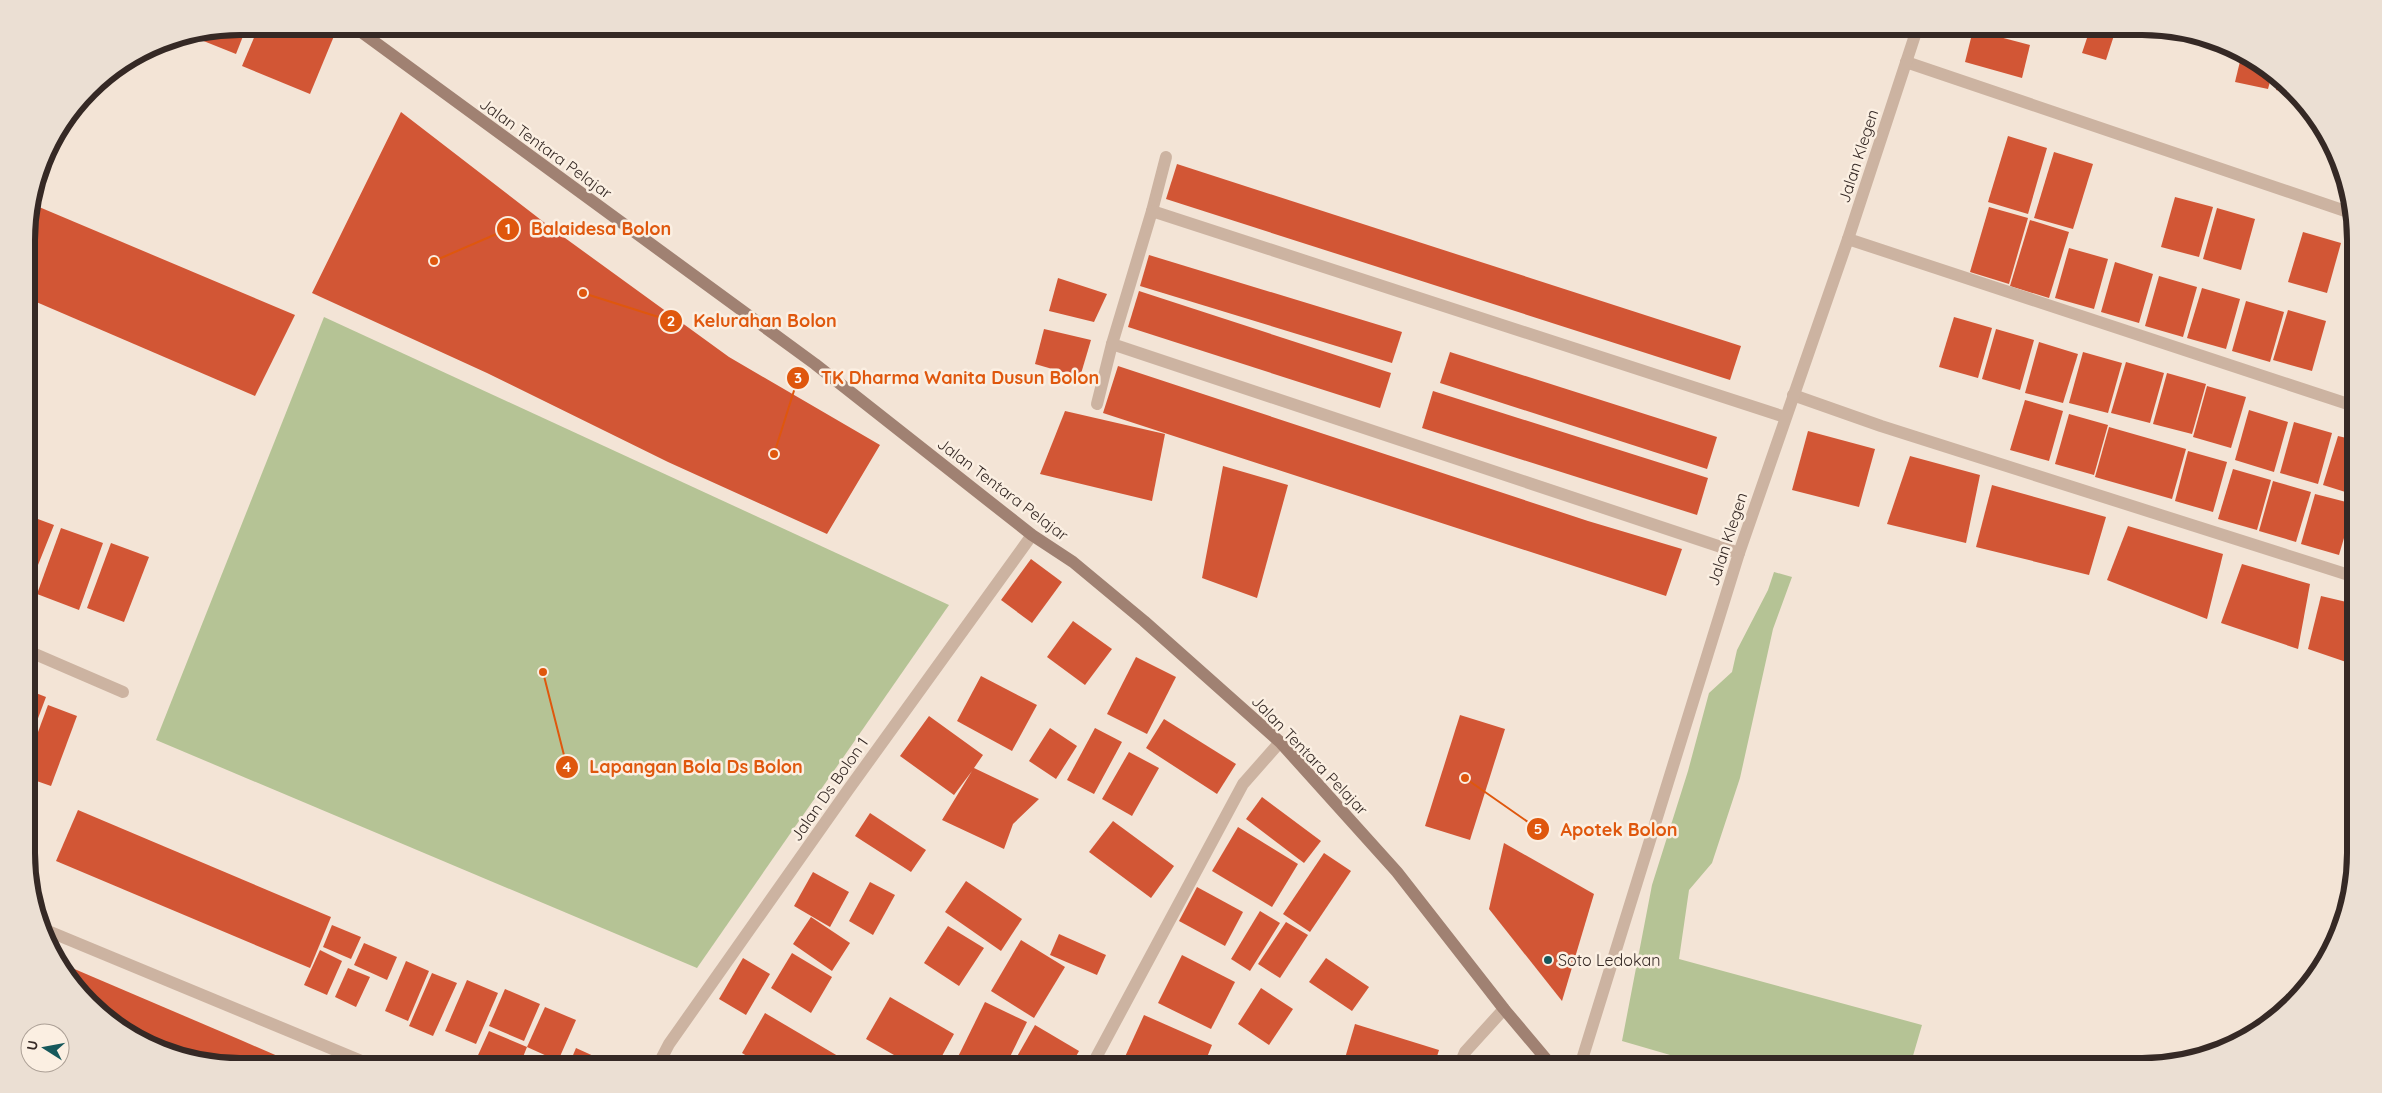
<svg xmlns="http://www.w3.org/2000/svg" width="2382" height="1093" font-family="Quicksand,sans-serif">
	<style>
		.green { fill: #b5c395 }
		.building { fill: #d25635 }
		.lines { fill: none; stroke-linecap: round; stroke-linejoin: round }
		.minor { stroke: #ccb3a1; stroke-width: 12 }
		.secondary { stroke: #a08172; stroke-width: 12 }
		.poi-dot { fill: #16585b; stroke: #fbefe2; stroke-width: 2 }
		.labels { text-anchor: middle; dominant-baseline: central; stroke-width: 5; stroke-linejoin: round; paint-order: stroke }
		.street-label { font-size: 16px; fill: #352925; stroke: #fbefe2 }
		.poi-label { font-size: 16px; fill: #352925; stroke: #fbefe2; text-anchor: start }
		.rim { fill: none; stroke: #352925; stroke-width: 6 }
		.leader { fill: none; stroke: #df570d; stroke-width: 2 }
		.callout-dot { fill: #df570d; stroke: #fbefe2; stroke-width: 2 }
		.mark-label { font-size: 15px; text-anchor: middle; font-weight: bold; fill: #fff }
		.callout-label { font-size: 18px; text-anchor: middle; font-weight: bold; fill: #df570d; stroke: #fbefe2; stroke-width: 5; stroke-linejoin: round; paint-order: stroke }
	</style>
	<rect width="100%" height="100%" fill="#f3e4d6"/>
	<g class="green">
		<path d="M324 317 949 605 697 968 156 740Z"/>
		<path d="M1774 572 1792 577 1773 629 1740 778 1712 863 1689 890 1679 959 1922 1025 1910 1066H1708L1622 1041 1652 885 1688 771 1709 693 1732 672 1737 650 1768 590Z"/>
	</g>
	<g class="building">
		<path d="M240 26H247L236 54 191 36Z"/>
		<path d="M259 26H311L334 36 310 94 242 66Z"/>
		<path d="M2091 26H2117L2106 60 2082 53Z"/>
		<path d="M1973 30 2030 45 2022 78 1965 62Z"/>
		<path d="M2242 53 2273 71 2268 89 2235 82Z"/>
		<path d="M2278 77 2294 92V94L2276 90Z"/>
		<path d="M401 112 554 230 729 357 880 445 827 534 668 462 487 373 312 293Z"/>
		<path d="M2008 136 2047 148 2028 214 1988 202Z"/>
		<path d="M2054 152 2093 164 2073 229 2034 218Z"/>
		<path d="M1177 164 1741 346 1730 380 1166 199Z"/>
		<path d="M2175 197 2213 207 2199 257 2161 247Z"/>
		<path d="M32 204 295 315 255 396 27 298V225Z"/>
		<path d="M1989 207 2028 218 2009 284 1970 272Z"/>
		<path d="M2217 208 2255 219 2241 270 2203 259Z"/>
		<path d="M2030 220 2069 232 2049 298 2010 286Z"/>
		<path d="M2303 232 2341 243 2327 293 2288 282Z"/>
		<path d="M2069 248 2108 259 2094 309 2055 298Z"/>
		<path d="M1149 255 1402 332 1392 363 1140 286Z"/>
		<path d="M2115 262 2153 274 2139 323 2101 312Z"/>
		<path d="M2159 276 2197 287 2183 337 2145 326Z"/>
		<path d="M1058 278 1107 294 1094 322 1049 311Z"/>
		<path d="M2202 288 2240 299 2226 349 2187 338Z"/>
		<path d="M1139 291 1391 373 1380 408 1128 327Z"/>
		<path d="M2246 301 2284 312 2270 362 2232 351Z"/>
		<path d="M2288 310 2326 321 2312 371 2273 360Z"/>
		<path d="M1954 317 1992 328 1978 378 1939 367Z"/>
		<path d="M1044 329 1091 340 1080 377 1035 364Z"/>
		<path d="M1996 329 2034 340 2020 390 1982 379Z"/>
		<path d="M2039 342 2078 354 2063 403 2025 393Z"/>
		<path d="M1450 352 1717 437 1707 469 1440 383Z"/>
		<path d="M2083 352 2122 363 2108 413 2069 403Z"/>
		<path d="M2126 362 2164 373 2150 423 2111 413Z"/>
		<path d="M1118 366 1588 521 1682 549 1666 596 1103 413Z"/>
		<path d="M2167 373 2206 384 2192 434 2153 424Z"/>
		<path d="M2207 386 2246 397 2231 448 2193 437Z"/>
		<path d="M1433 391 1708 478 1697 515 1422 428Z"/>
		<path d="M2025 400 2063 411 2049 461 2010 450Z"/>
		<path d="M2249 410 2288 422 2274 472 2235 460Z"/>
		<path d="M1065 411 1165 434 1152 501 1040 474Z"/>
		<path d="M2069 414 2108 425 2094 475 2055 464Z"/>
		<path d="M2294 422 2332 433 2318 484 2280 473Z"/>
		<path d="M2109 427 2186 449 2172 499 2095 477Z"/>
		<path d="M1808 431 1875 449 1859 507 1792 490Z"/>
		<path d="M2338 436 2355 440V495L2323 485Z"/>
		<path d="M2188 451 2227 462 2213 512 2175 501Z"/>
		<path d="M1910 456 1980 475 1966 543 1887 524Z"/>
		<path d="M1223 466 1288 485 1257 598 1202 578Z"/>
		<path d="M2233 469 2271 480 2257 530 2218 519Z"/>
		<path d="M2273 481 2311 492 2296 542 2259 531Z"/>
		<path d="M1992 485 2106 517 2089 575 1976 547Z"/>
		<path d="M2315 494 2354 504 2339 555 2301 544Z"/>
		<path d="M27 515 54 525 28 590Z"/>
		<path d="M2128 526 2223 554 2207 619 2107 580Z"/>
		<path d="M61 528 103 543 79 610 37 594Z"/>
		<path d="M111 543 149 557 124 622 87 608Z"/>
		<path d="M1031 559 1062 582 1032 623 1001 600Z"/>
		<path d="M2242 564 2310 584 2298 649 2221 623Z"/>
		<path d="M2321 596 2355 604V665L2308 649Z"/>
		<path d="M1073 621 1112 649 1085 685 1047 657Z"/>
		<path d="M1136 657 1176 677 1147 734 1107 714Z"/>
		<path d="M981 676 1037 705 1012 751 957 721Z"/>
		<path d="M28 690 46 697 28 745Z"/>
		<path d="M48 705 77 716 51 786 28 778V759Z"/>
		<path d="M1460 715 1505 729 1470 840 1425 826Z"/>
		<path d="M929 716 983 755 974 768 1039 799 1013 824 1004 849 942 820 972 771 954 795 900 756Z"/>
		<path d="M1164 719 1236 764 1217 794 1146 748Z"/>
		<path d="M1050 728 1077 746 1056 779 1029 761Z"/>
		<path d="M1095 728 1122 742 1094 794 1067 780Z"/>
		<path d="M1129 752 1159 768 1132 816 1102 799Z"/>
		<path d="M1262 797 1321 841 1304 863 1246 819Z"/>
		<path d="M78 810 331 917 310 968 56 861Z"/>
		<path d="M870 813 926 850 911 872 855 836Z"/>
		<path d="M1113 821 1174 866 1151 898 1089 852Z"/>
		<path d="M1238 827 1298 864 1272 907 1212 871Z"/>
		<path d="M1504 843 1594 894 1562 1001 1489 909Z"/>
		<path d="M1324 853 1351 871 1310 932 1283 914Z"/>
		<path d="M813 872 849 892 830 927 794 906Z"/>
		<path d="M966 881 1022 919 1001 951 945 912Z"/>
		<path d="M870 882 895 895 873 935 849 921Z"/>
		<path d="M1197 887 1243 912 1225 946 1179 921Z"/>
		<path d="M1260 911 1280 923 1250 971 1231 959Z"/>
		<path d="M811 917 850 943 832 971 793 944Z"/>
		<path d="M1286 922 1308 935 1280 978 1258 964Z"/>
		<path d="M332 925 361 937 351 959 323 947Z"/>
		<path d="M948 926 984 948 959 986 924 963Z"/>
		<path d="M1059 934 1106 955 1097 975 1050 955Z"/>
		<path d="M1021 940 1065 967 1034 1018 991 991Z"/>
		<path d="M364 943 397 957 387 980 354 965Z"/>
		<path d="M320 950 342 961 327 995 304 985Z"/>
		<path d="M792 953 832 977 811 1013 771 988Z"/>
		<path d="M1182 955 1235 982 1211 1029 1158 1003Z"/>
		<path d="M743 958 770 974 746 1015 719 999Z"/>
		<path d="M1326 958 1369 987 1352 1011 1309 982Z"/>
		<path d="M406 961 429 971 408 1021 385 1011Z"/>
		<path d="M58 962 243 1041 303 1067H240L158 1050 109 1022 70 983Z"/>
		<path d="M348 968 370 977 356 1007 335 997Z"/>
		<path d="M432 973 457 983 433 1036 409 1026Z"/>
		<path d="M467 980 498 993 476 1044 445 1031Z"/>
		<path d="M1261 988 1293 1009 1269 1045 1238 1024Z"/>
		<path d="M505 989 540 1004 524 1041 489 1026Z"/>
		<path d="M890 997 954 1034 936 1067H915L866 1039Z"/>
		<path d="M985 1002 1027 1022 1005 1067H953Z"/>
		<path d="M545 1007 576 1020 558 1061 527 1047Z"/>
		<path d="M765 1013 843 1059 838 1067H765L742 1053Z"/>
		<path d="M1144 1015 1212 1045 1203 1067H1141L1124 1059Z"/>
		<path d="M1355 1024 1439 1050 1434 1066 1343 1065Z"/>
		<path d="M1035 1025 1079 1051 1070 1067H1026L1015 1060Z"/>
		<path d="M489 1031 527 1047 519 1067H481L474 1064Z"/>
		<path d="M576 1048 609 1063 607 1067H568Z"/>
	</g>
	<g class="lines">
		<g class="minor">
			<path d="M1906 62 2354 214"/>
			<path d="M1152 211 1166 157"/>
			<path d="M1848 239 2354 406"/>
			<path d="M1793 395 1881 426 2355 577"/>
			<path d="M1097 404 1112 344"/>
			<path d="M1739 553 1112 344 1152 211 1785 417"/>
			<path d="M28 651 123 692"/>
			<path d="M48 931 376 1067"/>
			<path d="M1459 1066 1465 1052 1504 1009"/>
			<path d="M1580 1066 1739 553 1848 239 1918 26"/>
			<path d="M657 1067 669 1044 848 790 1032 535"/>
			<path d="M1091 1067 1243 784 1280 742"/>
		</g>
		<path class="secondary" d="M353 26 815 364 1032 535 1073 562 1144 621 1280 742 1397 872 1504 1009 1552 1066"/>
	</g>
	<circle class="poi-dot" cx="1548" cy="960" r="5"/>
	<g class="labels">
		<g class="street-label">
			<text transform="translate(546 148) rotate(36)">Jalan Tentara Pelajar</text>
			<text transform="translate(1858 156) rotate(-72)">Jalan Klegen</text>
			<text transform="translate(1003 489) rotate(37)">Jalan Tentara Pelajar</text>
			<text transform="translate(1727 539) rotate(-72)">Jalan Klegen</text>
			<text transform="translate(1310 755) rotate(46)">Jalan Tentara Pelajar</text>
			<text transform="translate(829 789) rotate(-55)">Jalan Ds Bolon 1</text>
		</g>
		<g class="poi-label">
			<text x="1558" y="960">Soto Ledokan</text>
		</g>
	</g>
	<path d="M0 0H2382V1093H0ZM240 35H2142A205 205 0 0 1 2347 240V853A205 205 0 0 1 2142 1058H240A205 205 0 0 1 35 853V240A205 205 0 0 1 240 35Z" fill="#ebdfd3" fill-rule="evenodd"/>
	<path class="rim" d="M240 35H2142A205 205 0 0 1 2347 240V853A205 205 0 0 1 2142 1058H240A205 205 0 0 1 35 853V240A205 205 0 0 1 240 35Z"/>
	<path class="leader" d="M434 261L508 229M583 293L671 321M774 454L798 378M543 672L567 767M1465 778L1538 829"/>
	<g class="callout-dot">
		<circle cx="434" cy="261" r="5"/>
		<circle cx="583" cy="293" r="5"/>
		<circle cx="774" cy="454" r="5"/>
		<circle cx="543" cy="672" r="5"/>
		<circle cx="1465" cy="778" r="5"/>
		<circle cx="508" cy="229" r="12"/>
		<circle cx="671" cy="321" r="12"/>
		<circle cx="798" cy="378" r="12"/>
		<circle cx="567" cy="767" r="12"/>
		<circle cx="1538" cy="829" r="12"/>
	</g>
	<g class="mark-label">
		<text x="508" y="234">1</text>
		<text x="671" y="326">2</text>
		<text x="798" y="383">3</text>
		<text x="567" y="772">4</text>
		<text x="1538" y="834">5</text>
	</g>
	<g class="callout-label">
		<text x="601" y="235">Balaidesa Bolon</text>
		<text x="765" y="327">Kelurahan Bolon</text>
		<text x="960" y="384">TK Dharma Wanita Dusun Bolon</text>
		<text x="696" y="773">Lapangan Bola Ds Bolon</text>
		<text x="1619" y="836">Apotek Bolon</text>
	</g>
	<g transform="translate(45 1048) rotate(281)"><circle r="24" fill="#fbefe2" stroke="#aca096"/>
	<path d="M0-4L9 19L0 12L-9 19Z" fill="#16585b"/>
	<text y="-8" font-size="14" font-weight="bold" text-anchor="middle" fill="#352925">U</text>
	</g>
</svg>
